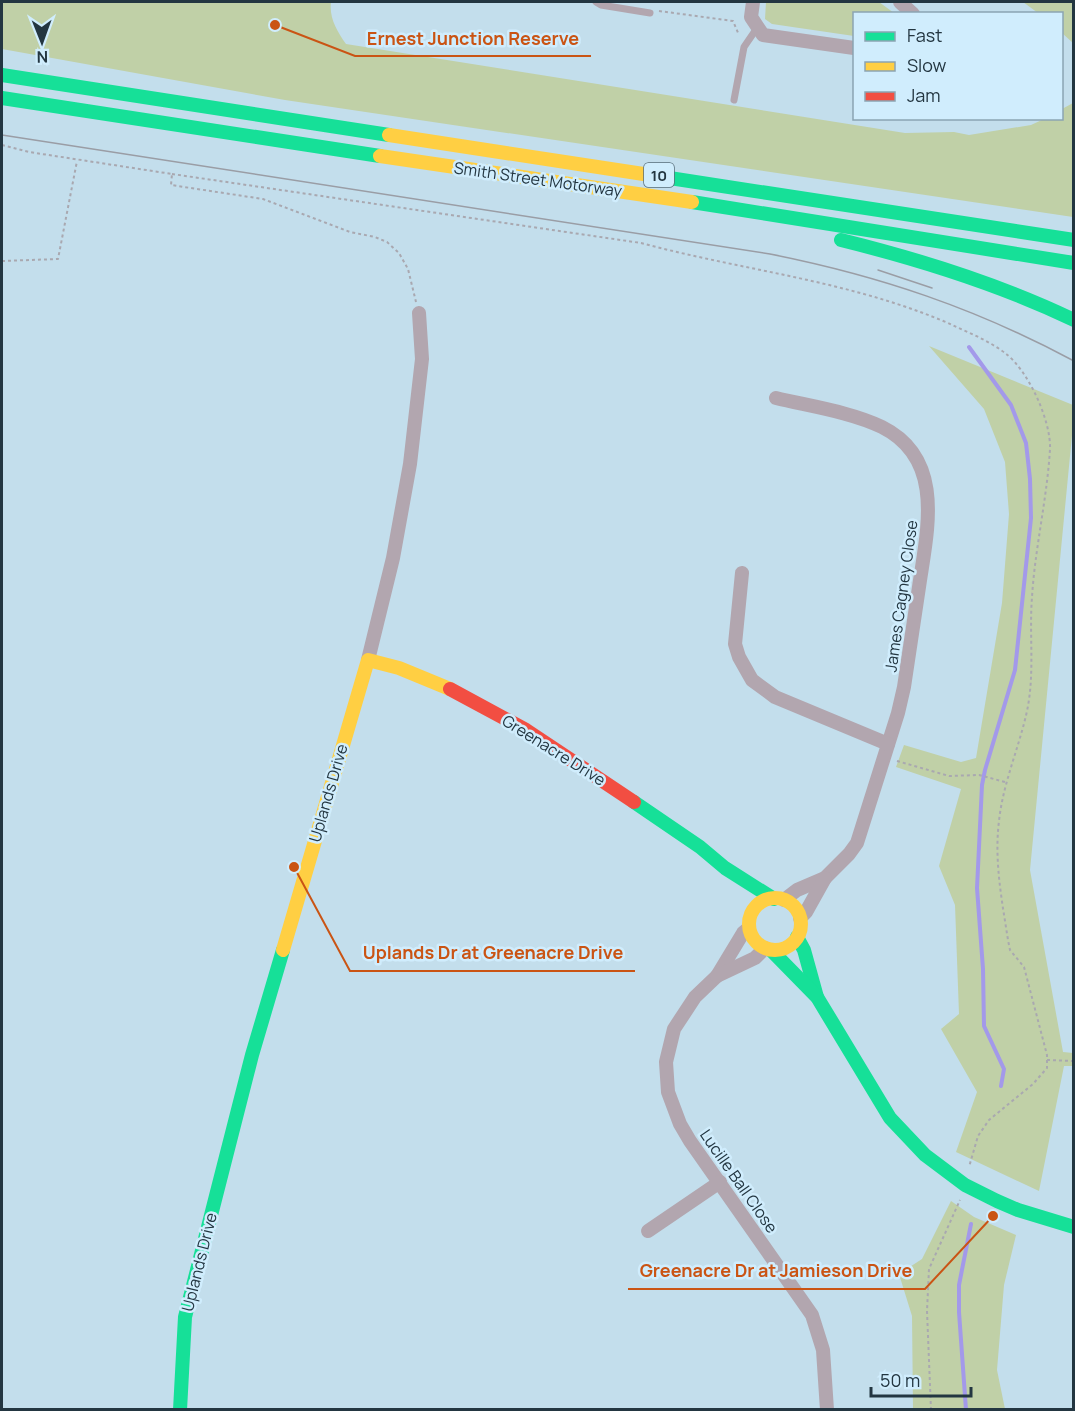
<svg xmlns="http://www.w3.org/2000/svg" width="1075" height="1411" font-family="Manrope,sans-serif">
	<style>
		.green { fill: #c0d0a7 }
		.lines { fill: none; stroke-linecap: round; stroke-linejoin: round }
		.stream { stroke: #a399ea; stroke-width: 4 }
		.path { stroke: #a9a8b0; stroke-width: 2; stroke-dasharray: 3 3; stroke-linecap: butt }
		.lane { stroke: #b2a6af; stroke-width: 7 }
		.street { stroke: #b2a6af; stroke-width: 14 }
		.fast { stroke: #16e098; stroke-width: 14 }
		.slow { stroke: #ffcf43; stroke-width: 14 }
		.jam { stroke: #f24e42; stroke-width: 14 }
		.tram { stroke: #9a9da5; stroke-width: 1.5 }
		.labels { text-anchor: middle; dominant-baseline: central; stroke-width: 5; stroke-linejoin: round; paint-order: stroke }
		.shield { fill: #d0edfd; stroke: #576d79; stroke-width: 1.5 }
		.shield-label { font-size: 15px; font-weight: bold; fill: #233641 }
		.street-label { font-size: 16px; fill: #233641; stroke: #d0edfd }
		.leader { fill: none; stroke: #ca5414; stroke-width: 2 }
		.callout-dot { fill: #ca5414; stroke: #d0edfd; stroke-width: 2 }
		.callout-label { font-size: 18px; text-anchor: middle; font-weight: bold; fill: #ca5414; stroke: #d0edfd; stroke-width: 5; stroke-linejoin: round; paint-order: stroke }
	</style>
	<rect width="100%" height="100%" fill="#c3deec"/>
	<g class="green">
		<path d="M2 2H331C329 18 337 31 346 44L905 133 954 132 969 135 1031 125 1044 119 1062 118V109L1073 103V217L285 100 2 49Z"/>
		<path d="M766 2H879L894 13 854 14V36L772 24 765 19Z"/>
		<path d="M1023 2H1073V43L1062 33V14L1038 13Z"/>
		<path d="M929 346 1073 405V425L1030 870 1063 1052 1073 1053 1074 1066H1064L1039 1191 956 1152 977 1092 941 1029 959 1014 955 905 939 866 961 789 896 767 904 745 961 762 976 758 1002 603 1009 514 1005 462 984 409Z"/>
		<path d="M951 1201 974 1217 1016 1235 1004 1285 997 1370 1005 1409H913L912 1316 899 1274 922 1259Z"/>
	</g>
	<g class="lines">
		<g class="stream">
			<path d="M969 347 1011 405 1026 443 1030 479 1031 518 1015 670 985 770 982 785 977 888 983 969 984 1026 1004 1069 1001 1086"/>
			<path d="M966 1410 959 1312V1285L971 1224"/>
		</g>
		<g class="path">
			<path d="M659 11 733 21 739 35"/>
			<path d="M2 145 29 152 172 174 171 185 263 199 350 232 375 237 387 242 399 253 408 269 416 302"/>
			<path d="M172 174 641 243C745 271 847 280 948 323 967 332 988 340 1005 353 1028 370 1051 420 1050 449 1047 499 1035 548 1032 597 1029 635 1035 673 1027 711 1019 748 1003 783 999 821 994 861 1002 901 1008 940L1010 950 1024 967 1047 1055V1068L1033 1084 989 1120 978 1136 969 1167"/>
			<path d="M2 261 58 259 77 161"/>
			<path d="M897 761 949 776 979 775 1005 782"/>
			<path d="M1047 1060 1074 1061"/>
			<path d="M931 1410 927 1311 929 1269 960 1200"/>
		</g>
		<g class="lane">
			<path d="M596 2 601 5 650 13"/>
			<path d="M734 100 744 47 757 28"/>
		</g>
		<g class="street">
			<path d="M753 2 751 17 763 35 854 48"/>
			<path d="M900 2 913 14"/>
			<path d="M776 398C809 406 851 412 882 427 946 459 927 531 919 587 914 620 909 653 904 687L898 713 857 843 849 854 825 878 797 890 784 900"/>
			<path d="M742 573 735 644 739 657 752 680 775 697 888 744"/>
			<path d="M368 660 393 558 410 464 422 359 419 313"/>
			<path d="M800 918 806 912 825 878"/>
			<path d="M749 928 743 933 717 976 695 997 674 1029 666 1062 668 1092 680 1124 690 1141 812 1315 823 1350 827 1410"/>
			<path d="M717 976 755 958 765 948"/>
			<path d="M648 1231 720 1182"/>
		</g>
		<g class="fast">
			<path d="M2 75 389 135"/>
			<path d="M2 98 380 156"/>
			<path d="M650 175 1074 240"/>
			<path d="M692 202 1074 263"/>
			<path d="M841 240C922 260 999 284 1074 320"/>
			<path d="M634 802 700 847 725 868 774 899"/>
			<path d="M797 937 804 950 817 997"/>
			<path d="M771 950 817 997 890 1118 925 1155 965 1185 997 1201 1018 1210 1074 1227"/>
			<path d="M180 1410 185 1317 252 1055 283 950"/>
		</g>
		<g class="slow">
			<path d="M389 135 650 175"/>
			<path d="M380 156 692 202"/>
			<circle cx="775" cy="924" r="26"/>
			<path d="M283 950 368 660 399 668 450 689"/>
		</g>
		<path class="jam" d="M450 689 526 730 634 802"/>
		<g class="tram">
			<path d="M2 135 770 254C880 276 975 308 1074 361"/>
			<path d="M878 270 932 288"/>
		</g>
	</g>
	<g class="labels">
		<rect class="shield" x="644" y="163" width="30" height="24" rx="4.5"/>
		<g class="shield-label">
			<text x="659" y="175">10</text>
		</g>
		<g class="street-label">
			<text transform="translate(538 179) rotate(8)">Smith Street Motorway</text>
			<text transform="translate(901 596) rotate(-82)">James Cagney Close</text>
			<text transform="translate(554 750) rotate(32)">Greenacre Drive</text>
			<text transform="translate(328 793) rotate(-74)">Uplands Drive</text>
			<text transform="translate(739 1181) rotate(55)">Lucille Ball Close</text>
			<text transform="translate(199 1262) rotate(-76)">Uplands Drive</text>
		</g>
	</g>
	<path class="leader" d="M275 25L355 56H591M294 867L350 971H635M993 1216L925 1289H628"/>
	<g class="callout-dot">
		<circle cx="275" cy="25" r="6"/>
		<circle cx="294" cy="867" r="6"/>
		<circle cx="993" cy="1216" r="6"/>
	</g>
	<g class="callout-label">
		<text x="473" y="45">Ernest Junction Reserve</text>
		<text x="493" y="959">Uplands Dr at Greenacre Drive</text>
		<text x="776" y="1277">Greenacre Dr at Jamieson Drive</text>
	</g>
	<rect width="1075" height="1411" fill="none" stroke="#233641" stroke-width="6"/>
	<rect x="853" y="12" width="210" height="108" fill="#d0edfd" stroke="#8ba4b2" stroke-width="1.5"/>
	<rect x="865" y="32" width="30" height="9" fill="#16e098" stroke="#8ba4b2" stroke-width="1.5"/>
	<text x="907" y="42" font-size="18" fill="#233641">Fast</text>
	<rect x="865" y="62" width="30" height="9" fill="#ffcf43" stroke="#8ba4b2" stroke-width="1.5"/>
	<text x="907" y="72" font-size="18" fill="#233641">Slow</text>
	<rect x="865" y="92" width="30" height="9" fill="#f24e42" stroke="#8ba4b2" stroke-width="1.5"/>
	<text x="907" y="102" font-size="18" fill="#233641">Jam</text>
	<g transform="translate(42 42) rotate(179)" stroke="#d0edfd" stroke-width="4.5" paint-order="stroke">
	<path d="M0-4.5L10 22L0 15L-10 22Z" fill="#233641"/>
	<text y="-9" font-size="16" font-weight="bold" text-anchor="middle" fill="#233641">N</text>
	</g>
	<path d="M871 1387v9h100v-9" fill="none" stroke="#233641" stroke-width="3"/>
	<text x="880" y="1387" font-size="18" fill="#233641" stroke="#d0edfd" stroke-width="4.5" paint-order="stroke">50 m</text>
</svg>
